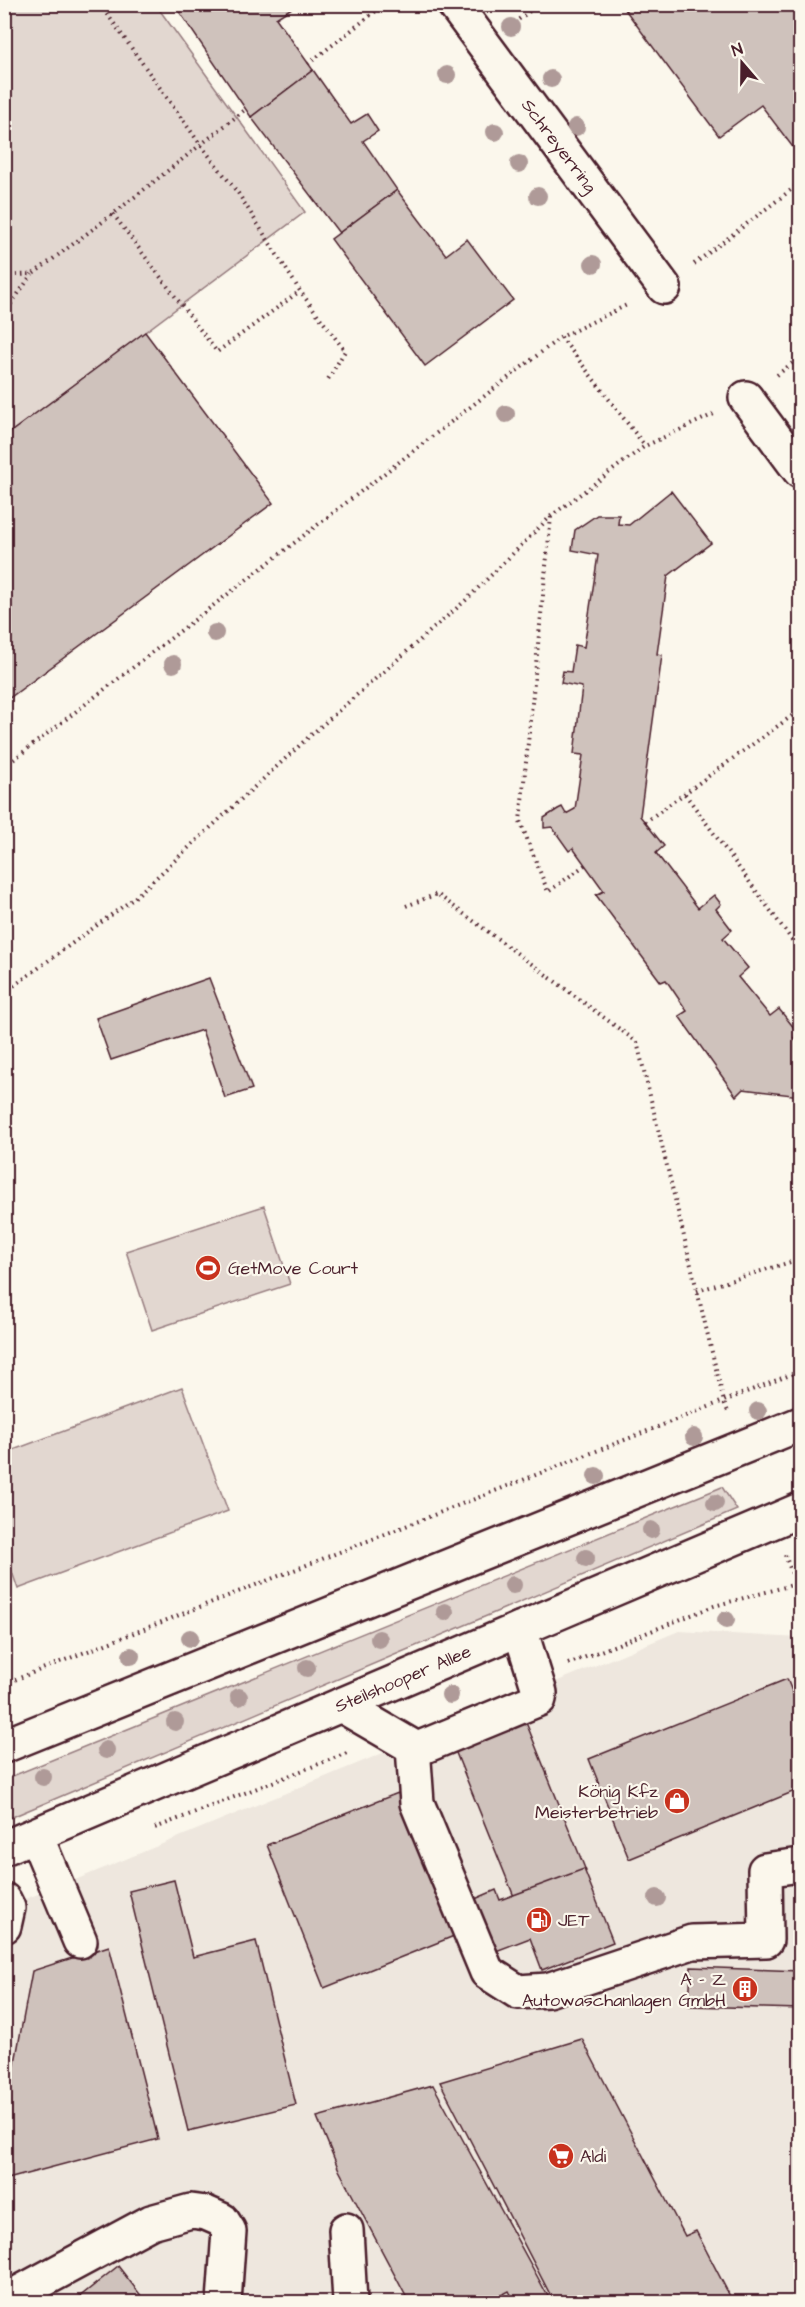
<svg xmlns="http://www.w3.org/2000/svg" width="805" height="2307" font-family="'Architects Daughter',sans-serif">
	<style>
		.built { fill: #eee7de }
		.green { fill: #e2d7d0; stroke: #967b7e; stroke-width: 1.5 }
		.building { fill: #cfc2bc; stroke: #4a1f2b; stroke-width: 1.5 }
		.lines { fill: none; stroke-linecap: round; stroke-linejoin: round }
		.minor-casing { stroke: #4a1f2b; stroke-width: 38 }
		.major-casing { stroke: #4a1f2b; stroke-width: 38 }
		.path { stroke: #4a1f2b; stroke-width: 4; stroke-dasharray: 1.5 4.5; stroke-linecap: butt }
		.minor { stroke: #fbf7ec; stroke-width: 33 }
		.major { stroke: #fbf7ec; stroke-width: 33 }
		.tree { fill: #af9a98 }
		.labels { text-anchor: middle; dominant-baseline: central; stroke-width: 4.5; stroke-linejoin: round; paint-order: stroke }
		.street-label { font-size: 18px; fill: #4a1f2b; stroke: #fbf7ec }
		.poi-label { font-size: 18px; fill: #4a1f2b; stroke: #fbf7ec; text-anchor: start }
	</style>
	<rect width="100%" height="100%" fill="#fbf7ec"/>
	<filter id="ink" filterUnits="userSpaceOnUse"><feTurbulence type="fractalNoise" baseFrequency=".0167" numOctaves="2"/><feDisplacementMap in="SourceGraphic" scale="12" xChannelSelector="R" yChannelSelector="G"/><feConvolveMatrix kernelMatrix="1 2 1 2 8 2 1 2 1" color-interpolation-filters="sRGB"/></filter>
	<g filter="url(#ink)">
		<path class="built" d="M679 1631 800 1638V2302H5V1906L58 1887Z"/>
		<g class="green">
			<path d="M5 5H156L305 212 5 437Z"/>
			<path d="M264 1206 290 1284 152 1330 126 1251Z"/>
			<path d="M182 1387 228 1511 18 1589 5 1552V1453Z"/>
			<path d="M722 1487 737 1510 5 1820V1779Z"/>
		</g>
		<g class="building">
			<path d="M174 4H294L295 6 276 18 313 70 251 117Z"/>
			<path d="M621 4H800V146L795 150 761 105 719 136Z"/>
			<path d="M313 70 351 124 367 114 378 131 363 141 397 190 339 233 251 117Z"/>
			<path d="M397 190 446 255 467 239 513 300 425 366 331 239Z"/>
			<path d="M145 332 273 503 4 702V437Z"/>
			<path d="M671 491 711 543 668 576 657 654 662 655 640 816 664 846 656 853 698 908 714 895 721 904 716 909 732 930 723 938 748 968 738 977 770 1016 779 1009 799 1034 794 1038 800 1047V1096L743 1089 736 1096 679 1016 687 1011 666 980 661 982 596 895 604 891 573 848 569 851 552 827 544 828V818L558 809 562 807 566 814 575 809 583 755 574 754 582 687 561 683 563 671 571 672 575 645 584 647 598 555 572 550 575 530 597 515H619L618 524 629 525Z"/>
			<path d="M209 978 252 1089 225 1098 202 1030 111 1060 96 1018Z"/>
			<path d="M787 1679 800 1711V1789L629 1859 589 1759Z"/>
			<path d="M523 1715 586 1871 515 1899 452 1743Z"/>
			<path d="M398 1793 454 1936 324 1988 267 1845Z"/>
			<path d="M584 1869 613 1942 542 1970 530 1938 488 1954 468 1902 496 1890 500 1900Z"/>
			<path d="M174 1880 193 1957 256 1941 296 2105 188 2131 129 1891Z"/>
			<path d="M109 1946 158 2139 4 2180V2122L32 1971Z"/>
			<path d="M691 1967 800 1971V2009L689 2006Z"/>
			<path d="M582 2039 685 2236 696 2231 733 2302H554L440 2082Z"/>
			<path d="M433 2085 537 2276 551 2302H515L509 2291 488 2302H409L339 2170 317 2117Z"/>
			<path d="M118 2266 146 2302H73Z"/>
		</g>
		<g class="lines">
			<g class="minor-casing">
				<g id="minor">
					<path d="M454 4 664 287"/>
					<path d="M746 398 800 471"/>
					<path d="M341 1705 413 1747 420 1748 539 1699 540 1693 520 1629"/>
					<path d="M413 1747 417 1803 487 1972 518 1992 548 1990 692 1942 766 1940 765 1870 800 1865"/>
					<path d="M36 1836 80 1941"/>
					<path d="M4 1900 8 1908 4 1926"/>
					<path d="M346 2230 350 2302"/>
					<path d="M4 2301 151 2222 191 2211 206 2213 222 2220 229 2231 224 2302"/>
				</g>
			</g>
			<g class="major-casing">
				<g id="major">
					<path d="M4 1746 800 1424"/>
					<path d="M4 1848 800 1510"/>
				</g>
			</g>
			<g class="path">
				<path d="M100 4 200 144 238 193 300 291 345 351 327 381"/>
				<path d="M514 23 539 4"/>
				<path d="M308 64 385 4"/>
				<path d="M113 214 217 352 300 291"/>
				<path d="M694 264 800 183"/>
				<path d="M4 276 33 274 113 214 246 109"/>
				<path d="M4 314 32 274"/>
				<path d="M561 337 645 446"/>
				<path d="M777 375 800 357"/>
				<path d="M551 517 520 821 548 892 585 865"/>
				<path d="M4 767 561 337 629 304"/>
				<path d="M685 794 800 951"/>
				<path d="M645 822 800 710"/>
				<path d="M406 906 437 894 637 1042 724 1402 729 1414"/>
				<path d="M4 993 133 899 312 734 466 600 551 516 645 446 714 414"/>
				<path d="M697 1291 800 1259"/>
				<path d="M785 1555 796 1584 800 1582"/>
				<path d="M568 1664 714 1606 796 1584"/>
				<path d="M4 1684 800 1371"/>
				<path d="M155 1828 347 1753"/>
			</g>
			<use href="#minor" class="minor"/>
			<use href="#major" class="major"/>
		</g>
		<g class="tree">
			<circle cx="511" cy="27" r="9"/>
			<circle cx="447" cy="75" r="9"/>
			<circle cx="551" cy="79" r="9"/>
			<circle cx="576" cy="127" r="9"/>
			<circle cx="495" cy="132" r="9"/>
			<circle cx="519" cy="164" r="9"/>
			<circle cx="538" cy="196" r="9"/>
			<circle cx="593" cy="264" r="9"/>
			<circle cx="506" cy="414" r="9"/>
			<circle cx="215" cy="633" r="9"/>
			<circle cx="173" cy="664" r="9"/>
			<circle cx="758" cy="1411" r="9"/>
			<circle cx="694" cy="1437" r="9"/>
			<circle cx="596" cy="1476" r="9"/>
			<circle cx="715" cy="1503" r="9"/>
			<circle cx="651" cy="1530" r="9"/>
			<circle cx="586" cy="1558" r="9"/>
			<circle cx="513" cy="1585" r="9"/>
			<circle cx="445" cy="1612" r="9"/>
			<circle cx="726" cy="1620" r="9"/>
			<circle cx="190" cy="1638" r="9"/>
			<circle cx="379" cy="1639" r="9"/>
			<circle cx="131" cy="1656" r="9"/>
			<circle cx="307" cy="1668" r="9"/>
			<circle cx="450" cy="1695" r="9"/>
			<circle cx="239" cy="1697" r="9"/>
			<circle cx="175" cy="1722" r="9"/>
			<circle cx="106" cy="1750" r="9"/>
			<circle cx="43" cy="1777" r="9"/>
			<circle cx="657" cy="1898" r="9"/>
		</g>
	</g>
	<defs>
		<g id="stadium-disc" transform="scale(1.35)"><circle r="9.5" fill="#c8321e" stroke="#fbf7ec"/><path d="M0-5a6.5 5 0 1 0 0 10a6.5 5 0 1 0 0-10ZM-3.5-1.8h7v3.6h-7Z" fill="#fff"/></g>
		<g id="shop-disc" transform="scale(1.35)"><circle r="9.5" fill="#c8321e" stroke="#fbf7ec"/><path d="M-5-2.5h2.3a2.7 3.5 0 0 1 5.4 0H5L5.5 6h-11ZM-1.5-2.5h3a1.5 2.3 0 0 0-3 0Z" fill="#fff"/></g>
		<g id="fuel-disc" transform="scale(1.35)"><circle r="9.5" fill="#c8321e" stroke="#fbf7ec"/><path d="M-5.5-6h7V0h2V4h1.3V-2.5L3-4.5l.8-.8L6-3V5H2.5V1h-1V6h-7ZM-4.2-4.7v3.2H.2V-4.7Z" fill="#fff"/></g>
		<g id="building-disc" transform="scale(1.35)"><circle r="9.5" fill="#c8321e" stroke="#fbf7ec"/><path d="M-4-6H4V6H1V3H-1V6H-4ZM-2.5-4.3h1.7v1.8h-1.7ZM.8-4.3h1.7v1.8H.8ZM-2.5-1h1.7V.8h-1.7ZM.8-1h1.7V.8H.8Z" fill="#fff"/></g>
		<g id="supermarket-disc" transform="scale(1.35)"><circle r="9.5" fill="#c8321e" stroke="#fbf7ec"/><path d="M-6-5.5h2.5l.6 2H6L4.5 2H-2.5L-4.4-4H-6ZM-1.5 3.2a1.3 1.3 0 1 0 .1 0ZM3 3.2a1.3 1.3 0 1 0 .1 0Z" fill="#fff"/></g>
	</defs>
	<g fill-rule="evenodd">
		<use href="#stadium-disc" x="208" y="1268"/>
		<use href="#shop-disc" x="677" y="1801"/>
		<use href="#fuel-disc" x="539" y="1920"/>
		<use href="#building-disc" x="745" y="1989"/>
		<use href="#supermarket-disc" x="561" y="2156"/>
	</g>
	<g class="labels">
		<g class="street-label">
			<text transform="translate(559 146) rotate(53)">Schreyerring</text>
			<text transform="translate(403 1679) rotate(-23)">Steilshooper Allee</text>
		</g>
		<g class="poi-label">
			<text x="228" y="1268">GetMove Court</text>
			<text x="658" y="1791" text-anchor="end">König Kfz<tspan x="658" dy="21">Meisterbetrieb</tspan></text>
			<text x="558" y="1920">JET</text>
			<text x="726" y="1979" text-anchor="end">A - Z<tspan x="726" dy="21">Autowaschanlagen GmbH</tspan></text>
			<text x="580" y="2156">Aldi</text>
		</g>
	</g>
	<rect width="805" height="2307" fill="none" stroke="#fbf7ec" stroke-width="24"/>
	<rect x="12" y="12" width="781" height="2283" fill="none" stroke="#4a1f2b" stroke-width="2" filter="url(#ink)"/>
	<g transform="translate(742 63) rotate(340)" stroke="#fbf7ec" stroke-width="4.5" paint-order="stroke">
	<path d="M0-4.5L10 22L0 15L-10 22Z" fill="#4a1f2b"/>
	<text y="-9" font-size="16" font-weight="bold" text-anchor="middle" fill="#4a1f2b">N</text>
	</g>
</svg>
